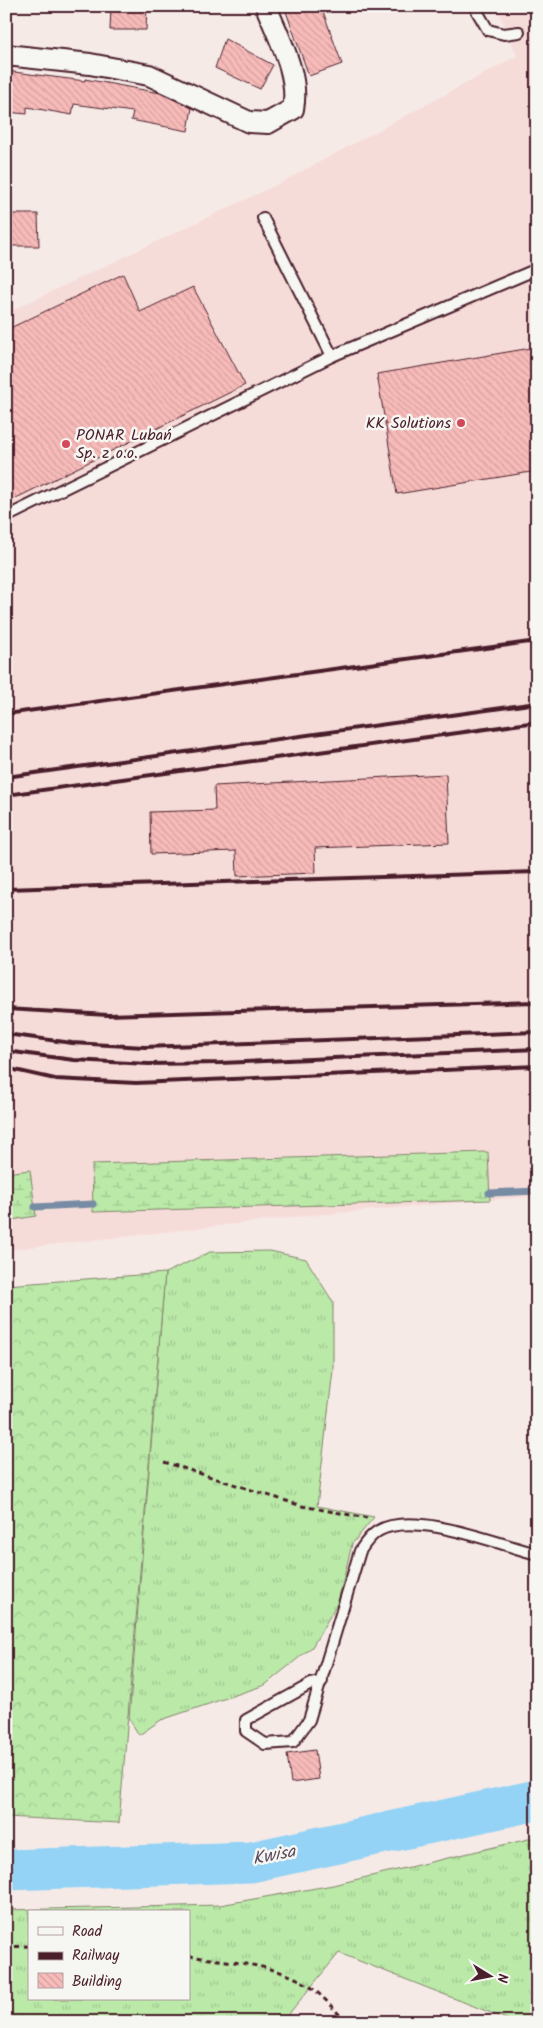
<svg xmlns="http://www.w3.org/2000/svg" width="543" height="2028" font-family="Kalam,sans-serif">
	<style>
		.built { fill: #f6dcd9 }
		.grass { fill: url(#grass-tufts); stroke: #82846a; fill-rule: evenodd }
		.forest { fill: url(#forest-crowns); stroke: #82846a }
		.wetland { fill: url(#wetland-marsh); stroke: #82846a }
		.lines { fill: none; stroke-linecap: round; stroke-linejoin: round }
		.stream { stroke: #768ba4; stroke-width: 7 }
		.river { stroke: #94d3f5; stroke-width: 41 }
		.building { fill: url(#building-back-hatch); stroke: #4a1f2b }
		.lane-casing { stroke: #4a1f2b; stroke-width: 14 }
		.street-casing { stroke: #4a1f2b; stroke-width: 24 }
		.path { stroke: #4a1f2b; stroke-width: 3; stroke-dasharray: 5 4; stroke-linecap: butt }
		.lane { stroke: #f6f6f2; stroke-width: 10 }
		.street { stroke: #f6f6f2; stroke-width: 20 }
		.rail { stroke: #4a1f2b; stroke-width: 4 }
		.poi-dot { fill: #d1495b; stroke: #f6f6f2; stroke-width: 2 }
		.labels { text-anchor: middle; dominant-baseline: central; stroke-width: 5; stroke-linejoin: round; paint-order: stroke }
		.poi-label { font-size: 16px; fill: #4a1f2b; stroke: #f6f6f2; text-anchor: end }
		.water-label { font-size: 18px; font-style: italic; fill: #5c4c5e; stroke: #f6f6f2 }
	</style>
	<defs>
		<pattern id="grass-tufts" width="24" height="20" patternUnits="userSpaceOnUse" patternTransform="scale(1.25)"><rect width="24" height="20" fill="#bae9a8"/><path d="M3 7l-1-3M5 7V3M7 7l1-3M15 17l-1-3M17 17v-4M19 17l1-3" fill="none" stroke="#a1c791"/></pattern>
		<pattern id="forest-crowns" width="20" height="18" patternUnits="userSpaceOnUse" patternTransform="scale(1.25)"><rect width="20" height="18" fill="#bae9a8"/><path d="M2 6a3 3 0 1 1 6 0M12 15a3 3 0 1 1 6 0" fill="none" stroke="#a1c791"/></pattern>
		<pattern id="wetland-marsh" width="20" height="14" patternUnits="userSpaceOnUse" patternTransform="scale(1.25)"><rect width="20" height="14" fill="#bae9a8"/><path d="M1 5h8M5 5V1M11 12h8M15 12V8" fill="none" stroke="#a1c791"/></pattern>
		<pattern id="building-back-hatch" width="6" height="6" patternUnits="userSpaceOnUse" patternTransform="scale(1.25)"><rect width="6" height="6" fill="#f7bbb9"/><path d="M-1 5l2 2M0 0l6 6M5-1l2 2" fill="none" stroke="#d5a09f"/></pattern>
	</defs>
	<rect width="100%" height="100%" fill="#f6eae7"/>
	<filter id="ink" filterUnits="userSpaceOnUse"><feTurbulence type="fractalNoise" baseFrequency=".02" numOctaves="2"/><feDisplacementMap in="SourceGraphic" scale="10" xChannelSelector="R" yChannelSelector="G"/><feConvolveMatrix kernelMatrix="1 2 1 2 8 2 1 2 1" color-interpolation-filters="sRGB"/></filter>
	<g filter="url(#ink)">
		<path class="built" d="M496 6H537V1196L305 1216 6 1250V313L282 182 517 56Z"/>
		<g class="grass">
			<path d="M270 1251 306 1259 333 1302V1370L317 1506 374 1517 352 1544 338 1602 312 1647 265 1685 161 1720 139 1735 129 1719 165 1273 210 1252Z"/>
			<path d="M537 1837V2022H514L339 1953 282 2022H6V1910L220 1905 333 1885ZM29 1912H189V1999H29Z"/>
		</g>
		<path class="forest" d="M165 1273 119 1823 6 1817V1285Z"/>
		<g class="wetland">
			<path d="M488 1152 490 1200 93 1212 92 1164Z"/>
			<path d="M30 1170 36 1216 6 1221V1173Z"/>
		</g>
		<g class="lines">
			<g class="stream">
				<path d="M489 1193 537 1191"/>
				<path d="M35 1207 93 1204"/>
			</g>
			<path class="river" d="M6 1870 251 1862 537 1800"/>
		</g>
		<g class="building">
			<path d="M111 6H147L146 30H110Z"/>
			<path d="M284 6H321L342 64 309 76Z"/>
			<path d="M225 39 273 65 260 89 215 68Z"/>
			<path d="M6 71 85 81V79L160 93 192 108 188 131 131 120 133 112 74 104 72 115 27 107V114L6 112Z"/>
			<path d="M8 214H38L39 246H8Z"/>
			<path d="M123 274 140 312 193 287 245 385 6 503V330Z"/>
			<path d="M537 347V471L397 494 377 374Z"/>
			<path d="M446 774 449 843 315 848 316 873 237 876 236 851 151 854 150 812 215 810 214 786Z"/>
			<path d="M315 1750 319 1779 291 1783 287 1754Z"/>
		</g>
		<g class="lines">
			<g class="lane-casing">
				<g id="lane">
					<path d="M474 6 488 30 504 34 519 32"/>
					<path d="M263 218 332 356 537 269"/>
					<path d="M6 517 332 356"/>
					<path d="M322 1681 311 1684 246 1720V1731L265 1744 293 1742 309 1720 360 1551C365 1543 370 1536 378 1531 414 1510 498 1544 537 1554"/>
				</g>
			</g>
			<g class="street-casing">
				<path id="street" d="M6 55 90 64 149 75 249 122 268 123 293 109C300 75 278 37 266 6"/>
			</g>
			<g class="path">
				<path d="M164 1462 302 1506 367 1518"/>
				<path d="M6 1947 29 1946"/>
				<path d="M189 1956C225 1962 270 1963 303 1982 320 1992 333 2008 346 2022"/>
			</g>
			<use href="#lane" class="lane"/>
			<use href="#street" class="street"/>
			<g class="rail">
				<path d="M6 714 537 641"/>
				<path d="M6 777 537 703"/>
				<path d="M6 795 537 722"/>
				<path d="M6 889 537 872"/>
				<path d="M6 1009 108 1015 537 1002"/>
				<path d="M6 1034 72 1043 145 1047 537 1032"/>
				<path d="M6 1051 74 1060 148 1064 221 1063 537 1049"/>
				<path d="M6 1068 55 1079 136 1083 537 1066"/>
			</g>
		</g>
	</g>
	<g class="poi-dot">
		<circle cx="461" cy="423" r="5"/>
		<circle cx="66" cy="444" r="5"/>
	</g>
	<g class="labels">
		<g class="poi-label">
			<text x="451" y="423">KK Solutions</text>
			<text x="76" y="435" text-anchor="start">PONAR Lubań<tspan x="76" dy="18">Sp. z o.o.</tspan></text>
		</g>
		<g class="water-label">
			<text transform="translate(274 1856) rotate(-11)">Kwisa</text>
		</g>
	</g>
	<rect width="543" height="2028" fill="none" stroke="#f6f6f2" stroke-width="25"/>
	<rect x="12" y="12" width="518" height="2003" fill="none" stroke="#4a1f2b" stroke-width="2" filter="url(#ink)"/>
	<rect x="28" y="1910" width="162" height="90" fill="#f6f6f2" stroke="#b1a0a2"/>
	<rect x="38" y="1927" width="25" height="8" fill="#f6f6f2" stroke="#b1a0a2"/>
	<text x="72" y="1936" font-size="15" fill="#4a1f2b">Road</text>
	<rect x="38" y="1952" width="25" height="8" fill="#4a1f2b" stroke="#b1a0a2"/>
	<text x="72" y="1960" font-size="15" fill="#4a1f2b">Railway</text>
	<rect x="38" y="1973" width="25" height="15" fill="url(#building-back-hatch)" stroke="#b1a0a2"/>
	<text x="72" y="1986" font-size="15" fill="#4a1f2b">Building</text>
	<g transform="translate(490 1976) rotate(100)" stroke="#f6f6f2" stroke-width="4" paint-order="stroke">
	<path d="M0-4L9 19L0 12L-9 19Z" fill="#4a1f2b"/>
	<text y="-8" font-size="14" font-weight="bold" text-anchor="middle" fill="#4a1f2b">N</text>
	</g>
</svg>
